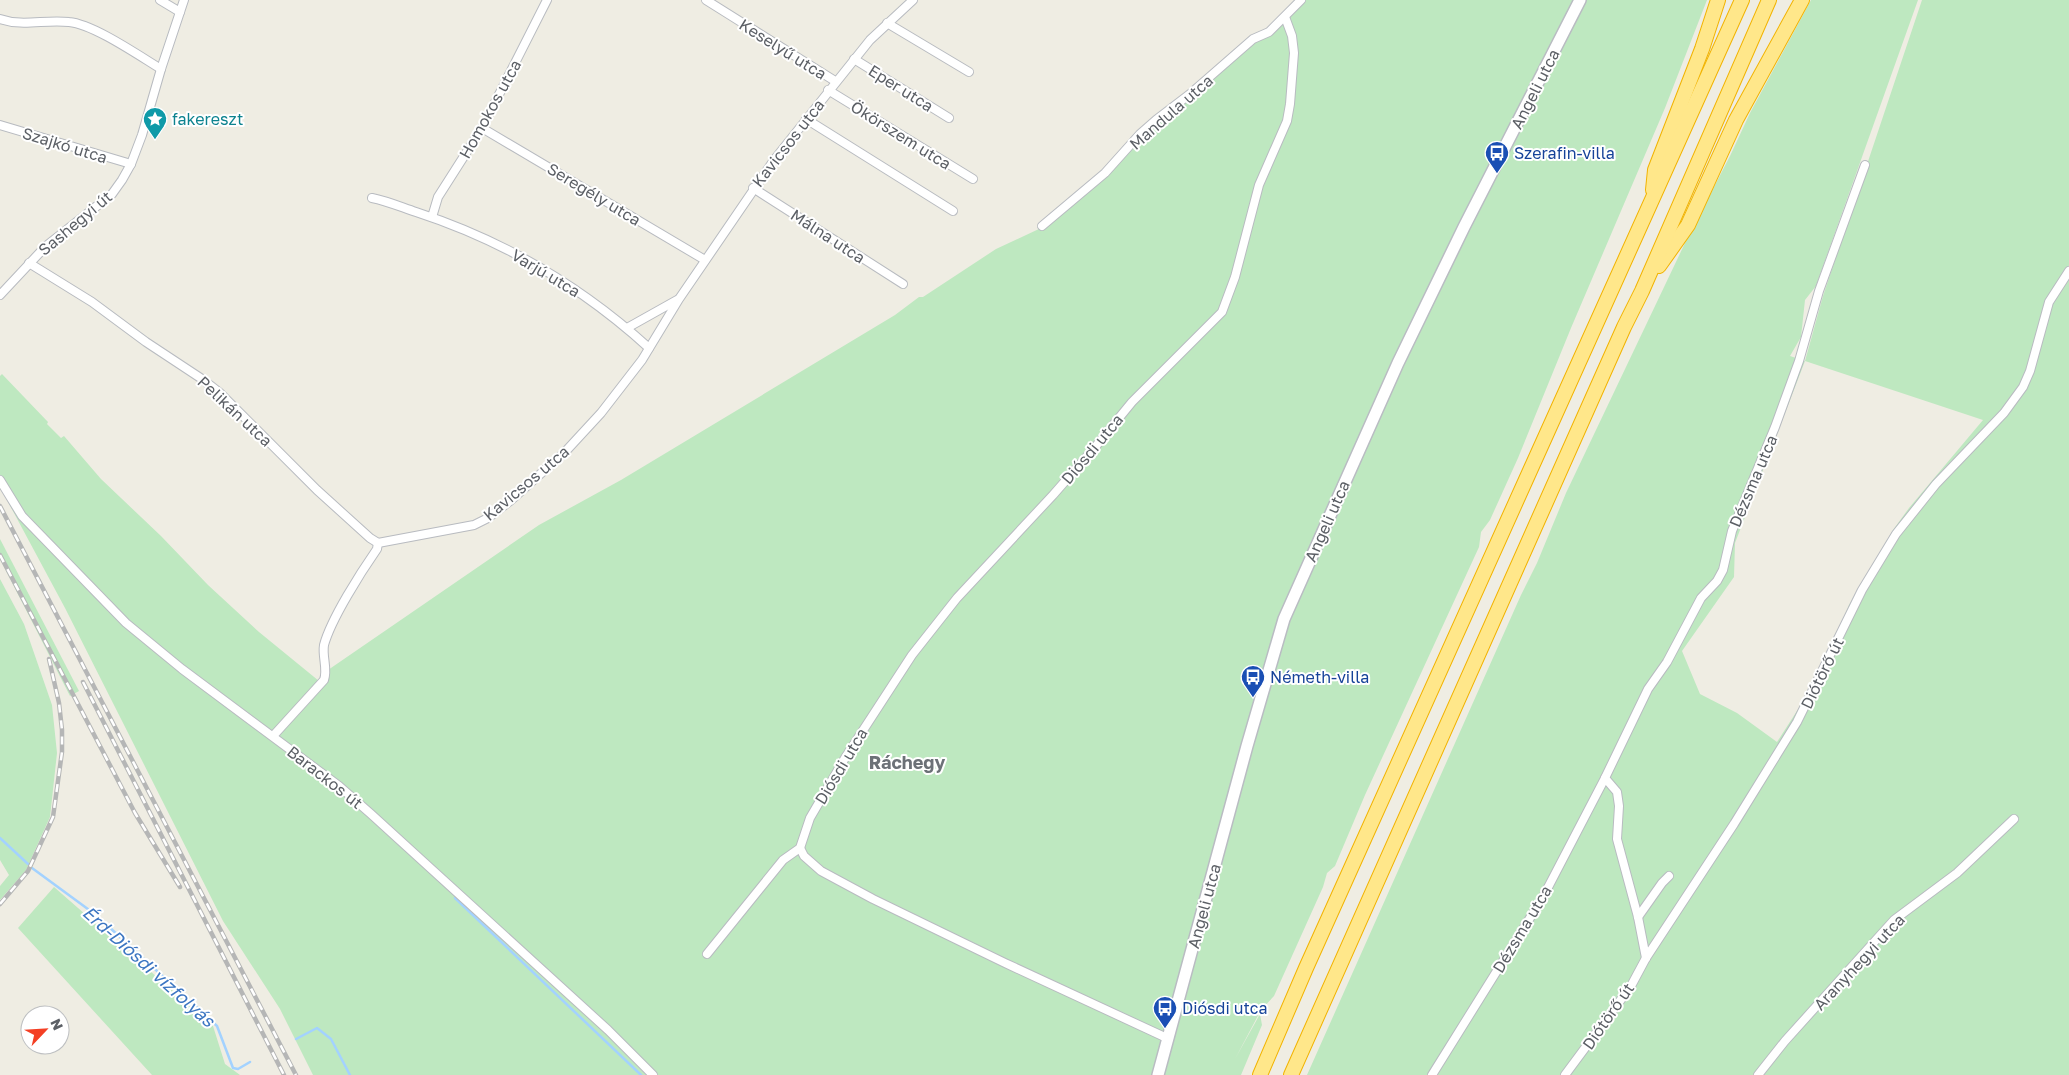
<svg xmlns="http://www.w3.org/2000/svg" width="2069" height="1075" font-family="'Golos Text',sans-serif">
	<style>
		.green { fill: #bee8c0; fill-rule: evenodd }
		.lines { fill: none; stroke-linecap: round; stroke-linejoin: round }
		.stream { stroke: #a3d2ff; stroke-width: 2.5 }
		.street-casing { stroke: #b8bbc0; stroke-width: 10 }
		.secondary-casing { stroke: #b9bcc2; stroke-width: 14 }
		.highway-casing { stroke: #f2b300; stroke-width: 16 }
		.street { stroke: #fff; stroke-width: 8 }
		.secondary { stroke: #fff; stroke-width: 11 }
		.highway { stroke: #ffe78a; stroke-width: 14 }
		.rail-casing { stroke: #b5b6b6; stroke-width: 4.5 }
		.rail { stroke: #fff; stroke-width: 2.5; stroke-dasharray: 8; stroke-linecap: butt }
		.labels { text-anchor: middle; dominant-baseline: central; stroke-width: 4; stroke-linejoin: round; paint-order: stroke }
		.street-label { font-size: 16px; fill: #5b5f65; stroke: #fff }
		.culture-label { font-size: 16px; fill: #0d838f; stroke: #fff; text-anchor: start }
		.transit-label { font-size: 16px; fill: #164399; stroke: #fff; text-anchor: start }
		.neighbourhood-label { font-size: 18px; font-weight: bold; fill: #6c7177; stroke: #fff }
		.water-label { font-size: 18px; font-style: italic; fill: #3c76c2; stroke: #fff }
	</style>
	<rect width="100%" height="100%" fill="#efede3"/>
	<g class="green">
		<path d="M1301 0H1707L1665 108 1571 328 1518 458 1490 520 1481 532 1479 547 1365 795 1335 866 1327 873 1323 887 1274 996 1261 1010 1235 1059 1260 1014 1262 1025 1241 1075H313L280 1009 223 921 65 608 0 487V376L2 374 48 422 47 424 61 438 64 436 101 479 161 536 208 585 259 632 319 681 328 670 539 525 621 480 895 315 919 297H923L996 249 1041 228 1093 183 1140 134 1233 56 1265 35Z"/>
		<path d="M1811 0H1918L1816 286 1805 300 1801 337 1790 356 1805 361 1823 296 1922 0H2069V1075H1307L1521 595 1537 563 1566 493 1685 243 1730 156 1750 113ZM1805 361 1983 420 1909 508 1893 530 1849 605 1822 672 1777 742 1737 713 1700 694 1682 651 1734 577 1735 543Z"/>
		<path d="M0 539 79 691 70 696 0 559Z"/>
		<path d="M0 579 24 624 52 705 57 753 50 817 26 870 0 900V886L9 875 0 860Z"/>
		<path d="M54 887 213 1026 225 1064 240 1075H152L18 928Z"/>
	</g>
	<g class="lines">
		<g class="stream">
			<path d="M0 838 28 864"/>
			<path d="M32 868 96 915 217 1026 233 1068 238 1069 250 1062"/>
			<path d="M455 898 641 1075"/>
			<path d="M296 1039 317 1028 331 1039 350 1075"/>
		</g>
		<g class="street-casing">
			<g id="street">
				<path d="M160 0 180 12"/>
				<path d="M706 0 835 81"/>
				<path d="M0 19C23 27 45 19 69 22 93 24 138 55 161 69"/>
				<path d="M887 23 969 72"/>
				<path d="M854 59 949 118"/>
				<path d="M828 90 973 179"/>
				<path d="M806 119 953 211"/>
				<path d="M0 125 131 164"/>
				<path d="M482 128 705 260"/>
				<path d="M753 188 903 284"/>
				<path d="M372 198C387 201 401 207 416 212 502 240 582 287 649 348"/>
				<path d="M432 217 438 197 482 128 547 0"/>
				<path d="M1042 226 1105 173 1140 134 1156 120 1190 94 1253 39 1269 32 1301 0"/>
				<path d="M29 263 92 302 146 342 202 379 220 393 317 490 370 538 378 543"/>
				<path d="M0 295 45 247 112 194 122 180 131 164 142 135 161 69 184 0"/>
				<path d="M627 328 677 300"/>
				<path d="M0 480 22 516 126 623 182 669 339 786 371 814 608 1030 653 1075"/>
				<path d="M378 543 474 525 488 518 510 501 565 452 601 413 642 360 679 299 774 160 870 40 913 0"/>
				<path d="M273 736 324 680C328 669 322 657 324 645 331 619 361 572 377 549L378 543"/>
				<path d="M800 848 804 856 821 871 873 899 1005 963 1169 1039"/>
				<path d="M1638 917 1662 883 1669 876"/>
				<path d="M707 954 783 860 800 848 810 818 845 758 912 655 957 598 1053 495 1096 446 1132 402 1222 312 1235 277 1259 185 1287 121 1290 104 1294 53 1292 36 1285 17"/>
				<path d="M1646 958 1638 917 1617 839 1619 806 1617 792 1605 778 1648 689 1667 662 1701 598 1717 581 1723 570 1732 531 1775 427 1799 361 1819 291 1865 165"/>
				<path d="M1432 1075 1543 897 1605 778"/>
				<path d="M1565 1075 1631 986 1646 958 1734 824 1797 722 1862 590 1896 534 1936 484 2004 413 2023 387 2030 371 2049 302 2069 271"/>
				<path d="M1758 1075 1785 1041 1894 920 1957 873 2014 819"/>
			</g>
		</g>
		<g class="secondary-casing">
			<path id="secondary" d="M1158 1075 1247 746 1284 619 1398 363 1464 227 1580 0"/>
		</g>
		<g class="highway-casing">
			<g id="highway">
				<path d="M1653 190 1655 170 1702 49 1718 0"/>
				<path d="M1659 266 1688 225 1736 120 1802 0"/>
				<path d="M1260 1075 1306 968 1742 0"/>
				<path d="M1291 1075 1624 327 1642 291 1769 0"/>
			</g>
		</g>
		<use href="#street" class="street"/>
		<use href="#secondary" class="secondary"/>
		<use href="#highway" class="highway"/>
		<g class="rail-casing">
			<g id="rail">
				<path d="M0 506 296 1075"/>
				<path d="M0 555 135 813 180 887"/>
				<path d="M83 682 284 1075"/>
				<path d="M0 904 28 871 53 817 62 752V730L59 703 49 659"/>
			</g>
		</g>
		<use href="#rail" class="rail"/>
	</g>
	<defs>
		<g id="sight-pin" transform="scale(1.25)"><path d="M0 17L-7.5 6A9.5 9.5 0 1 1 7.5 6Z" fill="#0f9aa8" stroke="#fff"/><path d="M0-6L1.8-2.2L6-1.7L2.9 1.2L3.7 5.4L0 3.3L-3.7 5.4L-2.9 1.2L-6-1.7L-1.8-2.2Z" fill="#fff"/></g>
		<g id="bus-pin" transform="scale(1.25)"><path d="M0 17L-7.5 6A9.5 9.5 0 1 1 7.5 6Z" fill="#1a4fb4" stroke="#fff"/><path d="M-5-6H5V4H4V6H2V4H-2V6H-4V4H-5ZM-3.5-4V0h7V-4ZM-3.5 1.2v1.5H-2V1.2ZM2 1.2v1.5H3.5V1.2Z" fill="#fff"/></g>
	</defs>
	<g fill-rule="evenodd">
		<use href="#sight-pin" x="155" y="119"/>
		<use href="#bus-pin" x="1497" y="153"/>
		<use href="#bus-pin" x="1253" y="677"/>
		<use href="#bus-pin" x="1165" y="1008"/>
	</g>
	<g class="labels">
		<g class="street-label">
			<text transform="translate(783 49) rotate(32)">Keselyű utca</text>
			<text transform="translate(901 88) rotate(32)">Eper utca</text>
			<text transform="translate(1535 89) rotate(-63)">Angeli utca</text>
			<text transform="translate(490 109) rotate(-61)">Homokos utca</text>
			<text transform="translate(1171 112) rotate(-41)">Mandula utca</text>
			<text transform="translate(901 135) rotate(32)">Ökörszem utca</text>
			<text transform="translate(788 143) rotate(-52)">Kavicsos utca</text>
			<text transform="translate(65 145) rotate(17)">Szajkó utca</text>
			<text transform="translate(594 194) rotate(31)">Seregély utca</text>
			<text transform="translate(75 223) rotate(-40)">Sashegyi út</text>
			<text transform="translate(828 236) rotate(33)">Málna utca</text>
			<text transform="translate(546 273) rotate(31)">Varjú utca</text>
			<text transform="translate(235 411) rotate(43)">Pelikán utca</text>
			<text transform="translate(1092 449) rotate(-50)">Diósdi utca</text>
			<text transform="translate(1753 481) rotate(-67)">Dézsma utca</text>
			<text transform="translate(526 483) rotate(-40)">Kavicsos utca</text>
			<text transform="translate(1327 521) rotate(-66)">Angeli utca</text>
			<text transform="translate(1822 673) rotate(-64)">Diótörő út</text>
			<text transform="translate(841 766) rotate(-59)">Diósdi utca</text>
			<text transform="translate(325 777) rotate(38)">Barackos út</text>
			<text transform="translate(1204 906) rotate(-75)">Angeli utca</text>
			<text transform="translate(1522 929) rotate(-59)">Dézsma utca</text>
			<text transform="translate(1859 962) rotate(-47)">Aranyhegyi utca</text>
			<text transform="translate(1608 1016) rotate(-55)">Diótörő út</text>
		</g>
		<g class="culture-label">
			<text x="172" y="119">fakereszt</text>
		</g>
		<g class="transit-label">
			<text x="1514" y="153">Szerafin-villa</text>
			<text x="1270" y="677">Németh-villa</text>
			<text x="1182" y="1008">Diósdi utca</text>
		</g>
		<g class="neighbourhood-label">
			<text x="907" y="762">Ráchegy</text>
		</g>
		<g class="water-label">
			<text transform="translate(149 966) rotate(42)">Érd-Diósdi vízfolyás</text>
		</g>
	</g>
	<g transform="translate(45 1030) rotate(65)"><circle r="24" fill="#ffffff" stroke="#bdbfc1"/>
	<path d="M0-4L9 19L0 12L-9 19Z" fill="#f43f24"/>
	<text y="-8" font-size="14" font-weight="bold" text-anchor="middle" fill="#5b5f65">N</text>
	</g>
</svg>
